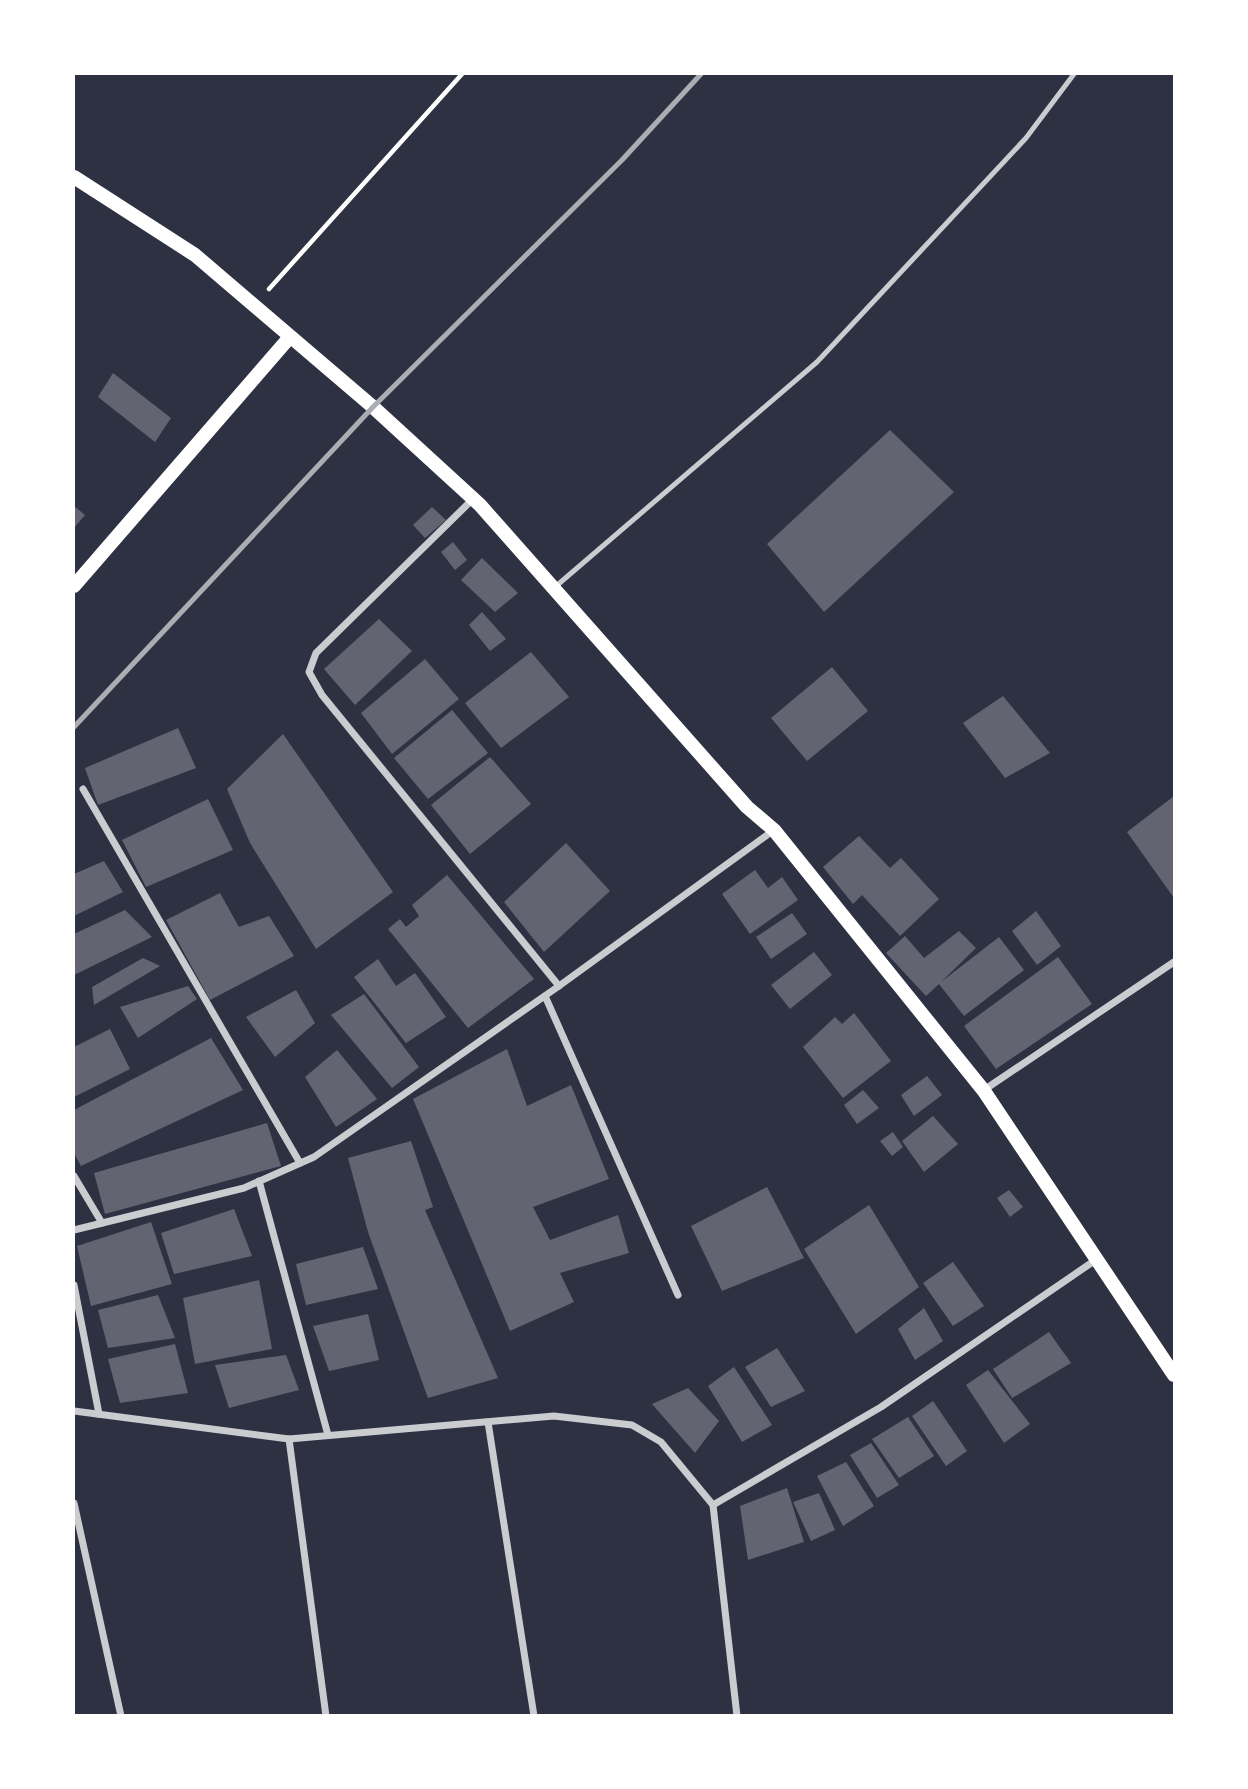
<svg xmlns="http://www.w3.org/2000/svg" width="1248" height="1789" font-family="Merriweather,serif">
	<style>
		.building { fill: #626471 }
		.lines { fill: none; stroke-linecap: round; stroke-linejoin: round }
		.path { stroke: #fff; stroke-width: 4.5 }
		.service { stroke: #caccd0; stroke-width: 5 }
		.minor { stroke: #caccd0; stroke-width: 7 }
		.secondary { stroke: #fff; stroke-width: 14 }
		.rail { stroke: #abadb3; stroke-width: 5 }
	</style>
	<rect width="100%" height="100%" fill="#2d3142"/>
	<g class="building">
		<path d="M113 373 171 418 155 442 98 397Z"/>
		<path d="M890 430 954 492 824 612 767 544Z"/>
		<path d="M74 506 85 515 74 528Z"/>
		<path d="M432 507 446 520 425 538 413 525Z"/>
		<path d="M453 542 467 560 455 570 441 552Z"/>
		<path d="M482 558 518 593 495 612 461 580Z"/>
		<path d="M482 612 506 639 490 651 469 625Z"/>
		<path d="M379 619 412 651 355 705 324 669Z"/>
		<path d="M531 652 569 697 501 748 465 703Z"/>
		<path d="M425 659 459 699 392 754 361 713Z"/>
		<path d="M832 667 868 711 807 761 771 718Z"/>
		<path d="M1003 696 1050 753 1005 778 963 723Z"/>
		<path d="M452 710 488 753 428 799 394 758Z"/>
		<path d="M178 728 196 768 98 805 85 768Z"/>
		<path d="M283 734 393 892 316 949 250 843 227 789Z"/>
		<path d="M490 757 531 804 470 854 431 805Z"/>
		<path d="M1174 796V898L1127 832Z"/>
		<path d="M208 799 233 850 146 887 122 840Z"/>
		<path d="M859 836 890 868 901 858 939 899 900 936 862 895 853 904 823 867Z"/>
		<path d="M566 843 610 891 544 952 504 902Z"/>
		<path d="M104 861 123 892 74 916V874Z"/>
		<path d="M755 870 768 888 782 877 798 900 750 934 722 894Z"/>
		<path d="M447 875 534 979 468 1028 388 929 400 919 406 927 419 916 412 905Z"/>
		<path d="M220 893 239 927 269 916 294 956 210 1000 166 920Z"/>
		<path d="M125 910 152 937 74 975V934Z"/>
		<path d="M1036 911 1061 946 1037 965 1012 931Z"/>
		<path d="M792 913 807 934 771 959 756 937Z"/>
		<path d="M959 931 976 948 941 982 999 937 1024 970 964 1016 939 984 926 996 886 953 905 936 924 958Z"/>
		<path d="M814 952 832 975 790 1009 771 985Z"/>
		<path d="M1058 957 1092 1004 996 1069 964 1026Z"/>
		<path d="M143 958 160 966 94 1005 92 987Z"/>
		<path d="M378 959 396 986 415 973 446 1017 406 1043 354 977Z"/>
		<path d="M188 986 197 999 138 1038 120 1007Z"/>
		<path d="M296 990 315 1023 275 1057 246 1017Z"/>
		<path d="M364 994 419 1067 392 1088 331 1015Z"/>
		<path d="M854 1013 891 1061 843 1098 803 1047 835 1017 842 1024Z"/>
		<path d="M110 1029 130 1069 74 1097V1047Z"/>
		<path d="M211 1038 243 1090 81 1166 74 1153V1110Z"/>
		<path d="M507 1049 527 1106 571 1085 609 1179 533 1207 550 1240 618 1215 629 1253 560 1273 574 1302 510 1331 413 1099Z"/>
		<path d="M337 1050 377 1099 336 1127 305 1077Z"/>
		<path d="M927 1076 942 1095 914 1116 901 1095Z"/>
		<path d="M863 1090 879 1108 857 1124 844 1105Z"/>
		<path d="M933 1116 958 1144 924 1172 902 1141Z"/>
		<path d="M267 1123 281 1166 105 1214 94 1173Z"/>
		<path d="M893 1132 903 1147 892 1156 880 1141Z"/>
		<path d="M411 1141 433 1207 425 1210 498 1378 428 1398 368 1232 348 1158Z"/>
		<path d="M767 1187 804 1258 722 1291 691 1226Z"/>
		<path d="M1009 1190 1023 1207 1010 1217 997 1198Z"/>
		<path d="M869 1205 919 1287 856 1334 804 1249Z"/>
		<path d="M234 1209 252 1256 174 1274 161 1233Z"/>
		<path d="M151 1222 172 1284 91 1306 77 1246Z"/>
		<path d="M363 1247 378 1289 306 1305 296 1264Z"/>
		<path d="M953 1262 984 1306 953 1326 923 1283Z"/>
		<path d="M259 1280 272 1349 195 1364 183 1298Z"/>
		<path d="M158 1295 175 1338 108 1348 98 1310Z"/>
		<path d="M924 1308 943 1341 915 1360 898 1329Z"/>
		<path d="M368 1314 379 1360 329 1371 313 1326Z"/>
		<path d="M1049 1332 1071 1363 1012 1398 993 1369Z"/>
		<path d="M175 1344 188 1393 120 1403 108 1359Z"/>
		<path d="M777 1348 805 1391 771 1407 745 1367Z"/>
		<path d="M286 1355 299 1390 229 1408 215 1365Z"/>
		<path d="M734 1367 772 1425 742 1442 708 1386Z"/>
		<path d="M988 1370 1030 1424 1004 1443 966 1385Z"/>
		<path d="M688 1388 719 1421 695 1453 652 1404Z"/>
		<path d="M933 1401 967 1451 946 1466 912 1416Z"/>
		<path d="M908 1417 934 1456 899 1478 872 1439Z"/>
		<path d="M871 1443 899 1485 877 1498 850 1455Z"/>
		<path d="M846 1462 874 1506 843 1526 817 1476Z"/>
		<path d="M787 1488 804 1542 748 1560 740 1506Z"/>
		<path d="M819 1493 835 1530 811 1541 793 1502Z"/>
	</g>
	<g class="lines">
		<path class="path" d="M269 289 462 74"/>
		<path class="service" d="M555 587 817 362 1026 138 1074 74"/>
		<g class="minor">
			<path d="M473 499 316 653 309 672 322 695 559 986"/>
			<path d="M83 789 300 1163"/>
			<path d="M545 996 678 1295"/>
			<path d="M984 1090 1174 962"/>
			<path d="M74 1176 102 1223"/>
			<path d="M259 1181 328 1435"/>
			<path d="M74 1230 244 1188 314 1157 559 986 774 830"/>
			<path d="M74 1285 99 1414"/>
			<path d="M74 1411 289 1439 554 1416 632 1425 661 1442 713 1505 881 1407 1097 1259"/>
			<path d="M488 1422 534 1716"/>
			<path d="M289 1439 326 1716"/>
			<path d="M74 1503 121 1716"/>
			<path d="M713 1505 737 1716"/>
		</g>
		<g class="secondary">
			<path d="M74 177 195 255 373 407 480 505 747 807 774 830 984 1091 1174 1375"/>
			<path d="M74 586 289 338"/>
		</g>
		<path class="rail" d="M74 727 373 407 622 160 701 74"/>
	</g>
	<rect width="1248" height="1789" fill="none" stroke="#ffffff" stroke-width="150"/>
</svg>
